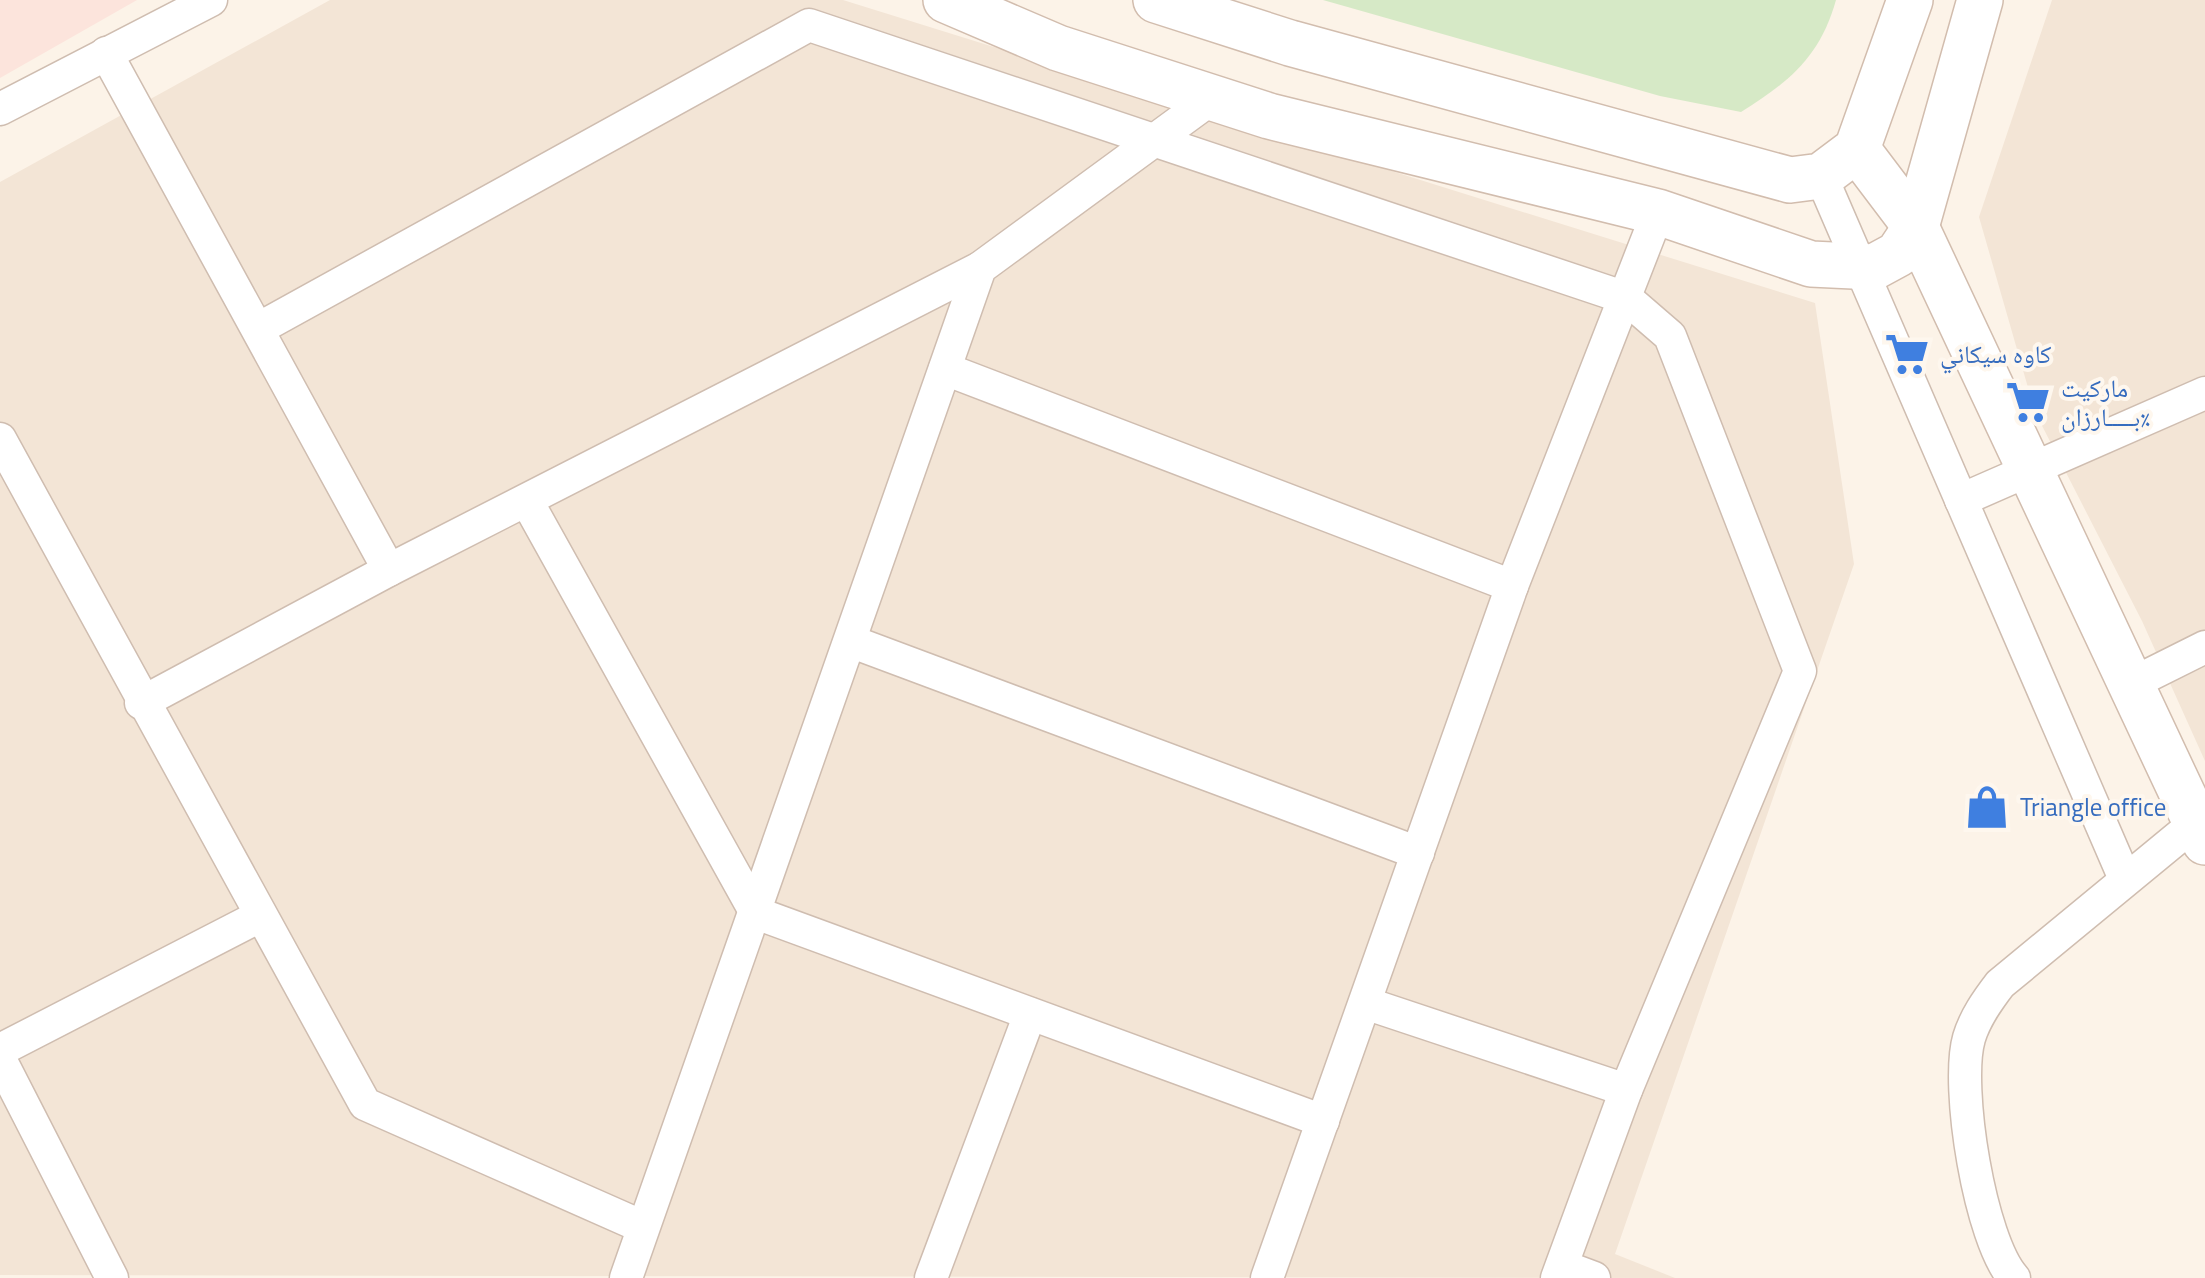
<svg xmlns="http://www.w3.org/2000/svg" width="2205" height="1278" font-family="'Titillium Web','Noto Naskh Arabic',sans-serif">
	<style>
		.residential { fill: #f3e5d6 }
		.commercial { fill: #fce4dc }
		.green { fill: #d6e9c6 }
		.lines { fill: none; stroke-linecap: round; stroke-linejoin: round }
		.minor-casing { stroke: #cfbdb0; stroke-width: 35 }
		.secondary-casing { stroke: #d2bdae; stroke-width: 48 }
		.minor { stroke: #fff; stroke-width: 32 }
		.secondary { stroke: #fff; stroke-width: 45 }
		.labels { text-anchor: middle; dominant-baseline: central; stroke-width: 8; stroke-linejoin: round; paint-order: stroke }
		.shop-label { font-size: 25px; fill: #366cbe; stroke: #fef7ee; text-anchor: start }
	</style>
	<rect width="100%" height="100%" fill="#fcf3e8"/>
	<g class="residential">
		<path d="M330 0H843L1815 303 1854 564 1615 1254 1675 1278 0 1275V182Z"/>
		<path d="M2052 0H2205V761L2142 621 2035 412 1979 217Z"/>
	</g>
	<path class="commercial" d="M0 0H137L0 78Z"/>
	<path class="green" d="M1323 0H1836C1820 57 1789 82 1741 112L1660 96Z"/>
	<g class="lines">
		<g class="minor-casing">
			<g id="minor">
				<path d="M106 53 389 570"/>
				<path d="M0 109 211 0"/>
				<path d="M1821 176 2125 879"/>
				<path d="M258 329 809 25 1626 298 1670 336 1800 671 1626 1090 1557 1278"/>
				<path d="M945 369 1512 586"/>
				<path d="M0 439 365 1104 643 1227"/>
				<path d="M1961 500 2205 393"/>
				<path d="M528 503 756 913 1323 1121"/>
				<path d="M850 641 1418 853"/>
				<path d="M2131 684 2205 647"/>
				<path d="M141 703 389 570 980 268"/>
				<path d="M1365 1003 1626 1090"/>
				<path d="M0 1050 260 916"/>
				<path d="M0 1059 112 1278"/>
				<path d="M1562 1266 1594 1278"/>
				<path d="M626 1278 980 268 1212 98"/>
				<path d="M931 1278 1030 1014"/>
				<path d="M1267 1278 1512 586 1658 212"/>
				<path d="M2014 1278C1980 1241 1955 1086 1969 1038 1975 1018 1987 1001 2000 984L2205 815"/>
			</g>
		</g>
		<g class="secondary-casing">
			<g id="secondary">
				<path d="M946 0 1058 48 1269 116 1658 212 1811 264 1874 267 1898 254 1916 227 1980 0"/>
				<path d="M1156 0 1290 43 1790 180 1821 176 1857 149 1910 0"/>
				<path d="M1857 149 1916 227 2205 842"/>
			</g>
		</g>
		<use href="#minor" class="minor"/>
		<use href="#secondary" class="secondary"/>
	</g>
	<defs>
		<g id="supermarket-bare" transform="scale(3.45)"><path d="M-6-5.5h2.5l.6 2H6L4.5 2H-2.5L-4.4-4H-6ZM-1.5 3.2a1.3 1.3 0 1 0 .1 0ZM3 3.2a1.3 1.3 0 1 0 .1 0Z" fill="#3f7fe0" stroke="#fef7ee" stroke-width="2.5" paint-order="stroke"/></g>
		<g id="shop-bare" transform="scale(3.45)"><path d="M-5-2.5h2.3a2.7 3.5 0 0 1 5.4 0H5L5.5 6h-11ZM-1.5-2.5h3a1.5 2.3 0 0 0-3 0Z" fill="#3f7fe0" stroke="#fef7ee" stroke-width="2.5" paint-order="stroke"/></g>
	</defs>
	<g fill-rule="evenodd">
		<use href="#supermarket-bare" x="1907" y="354"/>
		<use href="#supermarket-bare" x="2028" y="402"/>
		<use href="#shop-bare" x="1987" y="807"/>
	</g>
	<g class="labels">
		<g class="shop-label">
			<text x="1940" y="354">كاوه سيكاني</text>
			<text x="2061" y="388">ماركیت<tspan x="2061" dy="29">بـــــارزان٪</tspan></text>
			<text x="2020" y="807">Triangle office</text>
		</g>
	</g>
</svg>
